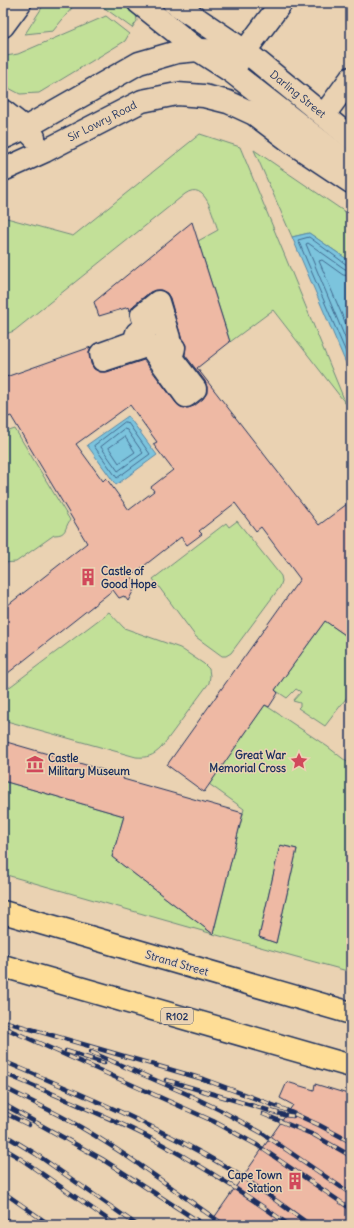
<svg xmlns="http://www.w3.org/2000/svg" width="354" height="1228" font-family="Delius,sans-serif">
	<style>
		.green { fill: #c2e098; stroke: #6e887b; fill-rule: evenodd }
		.water { fill: #7cc4dd; stroke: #58a }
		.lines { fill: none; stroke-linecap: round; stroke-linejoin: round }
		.shore { stroke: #426b91; stroke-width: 1 }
		.building { fill: #eeb9a4; stroke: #1b2f5e; fill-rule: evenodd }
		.street-casing { stroke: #1b2f5e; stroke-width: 25 }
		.secondary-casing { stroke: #1b2f5e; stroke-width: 25 }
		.primary-casing { stroke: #1b2f5e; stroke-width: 25 }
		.street { stroke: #ead2b2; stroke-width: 22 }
		.secondary { stroke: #ead2b2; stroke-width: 22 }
		.primary { stroke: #fedd96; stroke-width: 22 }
		.rail-casing { stroke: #1b2f5e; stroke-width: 4.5 }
		.rail { stroke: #ead2b2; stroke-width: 3; stroke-dasharray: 9; stroke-linecap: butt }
		.labels { text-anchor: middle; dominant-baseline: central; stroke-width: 3; stroke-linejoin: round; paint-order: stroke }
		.shield { fill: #ead2b2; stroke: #596077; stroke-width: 1 }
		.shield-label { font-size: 10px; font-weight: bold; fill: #1b2f5e }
		.street-label { font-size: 11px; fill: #1b2f5e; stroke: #ead2b2 }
		.poi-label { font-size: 11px; font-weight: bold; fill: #1b2f5e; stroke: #ead2b2; text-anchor: start }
	</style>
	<rect width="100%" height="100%" fill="#ead2b2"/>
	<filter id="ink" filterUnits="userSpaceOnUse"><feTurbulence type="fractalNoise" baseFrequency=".025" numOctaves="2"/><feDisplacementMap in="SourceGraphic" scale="8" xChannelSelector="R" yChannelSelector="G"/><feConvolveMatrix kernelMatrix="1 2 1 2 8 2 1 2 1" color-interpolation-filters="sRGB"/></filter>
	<g filter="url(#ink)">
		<g class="green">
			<path d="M45 3H76L53 31 25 34Z"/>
			<path d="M99 3H120L136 14 137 21 132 28 99 4Z"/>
			<path d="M106 16 129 34 125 41 39 93 20 94 3 85V60L6 56 18 54Z"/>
			<path d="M200 134 240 147 346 404 273 310 230 342 198 241 218 230C213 217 206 179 185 194L14 331 3 335V217L73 236Z"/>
			<path d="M254 150 351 216V262L309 233 292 237Z"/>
			<path d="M15 429 70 520C64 529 67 535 54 535L16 562 3 563V433Z"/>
			<path d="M237 521 281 576 282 581 280 587 231 653 226 656H222L196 637 153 579 226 523 229 527Z"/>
			<path d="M109 612 124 628 180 648 204 664 209 669 210 676 209 683 161 748C153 756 147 758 136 757L3 720V692Z"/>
			<path d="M325 621 351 639V692L325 726 298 708 300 706V703L293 701 301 692 296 689 287 698 275 690Z"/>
			<path d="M265 705 328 747 351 765V860L349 861 347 867 348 924 351 925V972L213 934 3 874V781L124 816 112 857 213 934 244 809 209 784ZM280 845 297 849 276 943 259 937Z"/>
		</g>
		<g class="water">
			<path d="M309 233 351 262V375L292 237Z"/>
			<path d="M128 416 157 455 116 485 87 445Z"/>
		</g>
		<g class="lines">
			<g class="shore">
				<path d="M351 265H347L309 237 298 240 351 364"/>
				<path d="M351 270 345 269 308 243 306 244 351 352"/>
				<path d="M351 276 343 275 322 260 319 261 351 336"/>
				<path d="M125 422 128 423 150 454 117 478 94 446Z"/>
				<path d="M124 429 127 430 143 453 118 471 101 447Z"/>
				<path d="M125 437 135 452 119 463 109 448Z"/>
			</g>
		</g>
		<g class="building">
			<path d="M192 222 230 342 197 368 319 525 351 501V639L325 621 275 690 278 693 269 707 265 705 204 792 167 765 300 579 261 527 256 531 235 503 199 531 202 534 187 545 181 537 131 576 137 584 128 601 124 596 119 598 113 590 3 677V609L87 543 11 416 3 419V378L91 347 89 352 91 364 94 369 100 372H107L144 360 176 403 181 407 188 408 194 406 203 399 207 393V387L205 381 185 355 186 345 181 337 170 298 167 293 161 290H155L150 292 134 305 130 311 129 307 99 316 94 302ZM130 405 157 442 153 444 173 470 151 487 154 491 129 510 106 478 103 481 76 444Z"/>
			<path d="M3 741 124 776 123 779 243 813 213 934 112 857 124 816 3 781Z"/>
			<path d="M280 845 297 849 276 943 259 937Z"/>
			<path d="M287 1082 314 1090 315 1084 351 1095V1225H209L293 1105 280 1098Z"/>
		</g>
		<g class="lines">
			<g class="street-casing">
				<g id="street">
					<path d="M235 67 245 51 281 3"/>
					<path d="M324 115 351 78"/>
					<path d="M158 302 169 338 166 339 174 348 171 358 195 389 186 396 149 345 103 360 101 354 134 342 137 333 147 329 142 315Z"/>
				</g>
			</g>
			<g class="secondary-casing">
				<g id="secondary">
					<path d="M139 3 198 50 232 72 351 165"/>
					<path d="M174 3 245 51 351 138"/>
					<path d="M3 26 20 3"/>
					<path d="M3 111 25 128 34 137"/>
					<path d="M3 138 25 128 139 63 177 52 198 50 245 51"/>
					<path d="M3 170 45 151 142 101 177 94 204 96 228 102 254 114 291 142 351 182"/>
				</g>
			</g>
			<g class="primary-casing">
				<g id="primary">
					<path d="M3 912 351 1013"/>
					<path d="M3 966 351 1066"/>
				</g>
			</g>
			<use href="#street" class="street"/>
			<use href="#secondary" class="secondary"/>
			<use href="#primary" class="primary"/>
			<g class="rail-casing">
				<g id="rail">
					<path d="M3 1021 203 1079 286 1110 319 1125 351 1142"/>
					<path d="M3 1027 213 1121 257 1145 351 1209"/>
					<path d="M66 1051 104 1063"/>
					<path d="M91 1052 187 1094 220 1110 262 1133 351 1194"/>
					<path d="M3 1061C79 1093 156 1125 228 1168 256 1185 283 1206 310 1225"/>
					<path d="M3 1073C55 1095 108 1116 158 1142 204 1167 247 1195 289 1225"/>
					<path d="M166 1080 284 1115 293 1116"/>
					<path d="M3 1087C24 1098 46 1108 66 1119 122 1149 172 1189 224 1225"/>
					<path d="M3 1104 102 1159 204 1225"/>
					<path d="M3 1112 29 1125"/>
					<path d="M263 1114 314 1135 351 1156"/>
					<path d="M3 1134 36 1154 137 1225"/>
					<path d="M3 1148 18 1157 116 1225"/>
					<path d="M3 1192 50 1225"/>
					<path d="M3 1218 15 1225"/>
				</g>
			</g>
			<use href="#rail" class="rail"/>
		</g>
	</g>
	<defs>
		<g id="building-bare" transform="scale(1.38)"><path d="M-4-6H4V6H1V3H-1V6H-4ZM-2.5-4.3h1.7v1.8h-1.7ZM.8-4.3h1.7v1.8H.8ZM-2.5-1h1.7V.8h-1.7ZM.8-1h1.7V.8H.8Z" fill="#d1495b" stroke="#ead2b2" stroke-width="2.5" paint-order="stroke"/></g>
		<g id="sight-bare" transform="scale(1.38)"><path d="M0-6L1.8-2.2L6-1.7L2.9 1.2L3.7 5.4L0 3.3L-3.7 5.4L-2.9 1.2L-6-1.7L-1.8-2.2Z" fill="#d1495b" stroke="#ead2b2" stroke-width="2.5" paint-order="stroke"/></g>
		<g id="museum-bare" transform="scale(1.38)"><path d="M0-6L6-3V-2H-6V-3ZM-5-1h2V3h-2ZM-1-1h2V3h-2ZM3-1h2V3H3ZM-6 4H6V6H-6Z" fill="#d1495b" stroke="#ead2b2" stroke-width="2.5" paint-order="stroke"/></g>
	</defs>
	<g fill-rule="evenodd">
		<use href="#building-bare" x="88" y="577"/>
		<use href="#sight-bare" x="299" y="761"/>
		<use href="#museum-bare" x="35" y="764"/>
		<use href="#building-bare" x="295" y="1181"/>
	</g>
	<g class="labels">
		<rect class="shield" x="161" y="1008" width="32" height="16" rx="3"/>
		<g class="shield-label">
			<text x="177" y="1016">R102</text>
		</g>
		<g class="street-label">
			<text transform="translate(298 94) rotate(39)">Darling Street</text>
			<text transform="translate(102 121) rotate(-27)">Sir Lowry Road</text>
			<text transform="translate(177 963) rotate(16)">Strand Street</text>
		</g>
		<g class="poi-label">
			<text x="101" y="571">Castle of<tspan x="101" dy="13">Good Hope</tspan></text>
			<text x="286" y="755" text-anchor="end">Great War<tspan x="286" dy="13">Memorial Cross</tspan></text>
			<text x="48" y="758">Castle<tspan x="48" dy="13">Military Museum</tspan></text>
			<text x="282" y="1175" text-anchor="end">Cape Town<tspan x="282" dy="13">Station</tspan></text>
		</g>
	</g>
	<rect width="354" height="1228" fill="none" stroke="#ead2b2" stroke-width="16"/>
	<rect x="8" y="8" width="338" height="1212" fill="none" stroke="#1b2f5e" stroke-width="1.5" filter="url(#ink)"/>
</svg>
